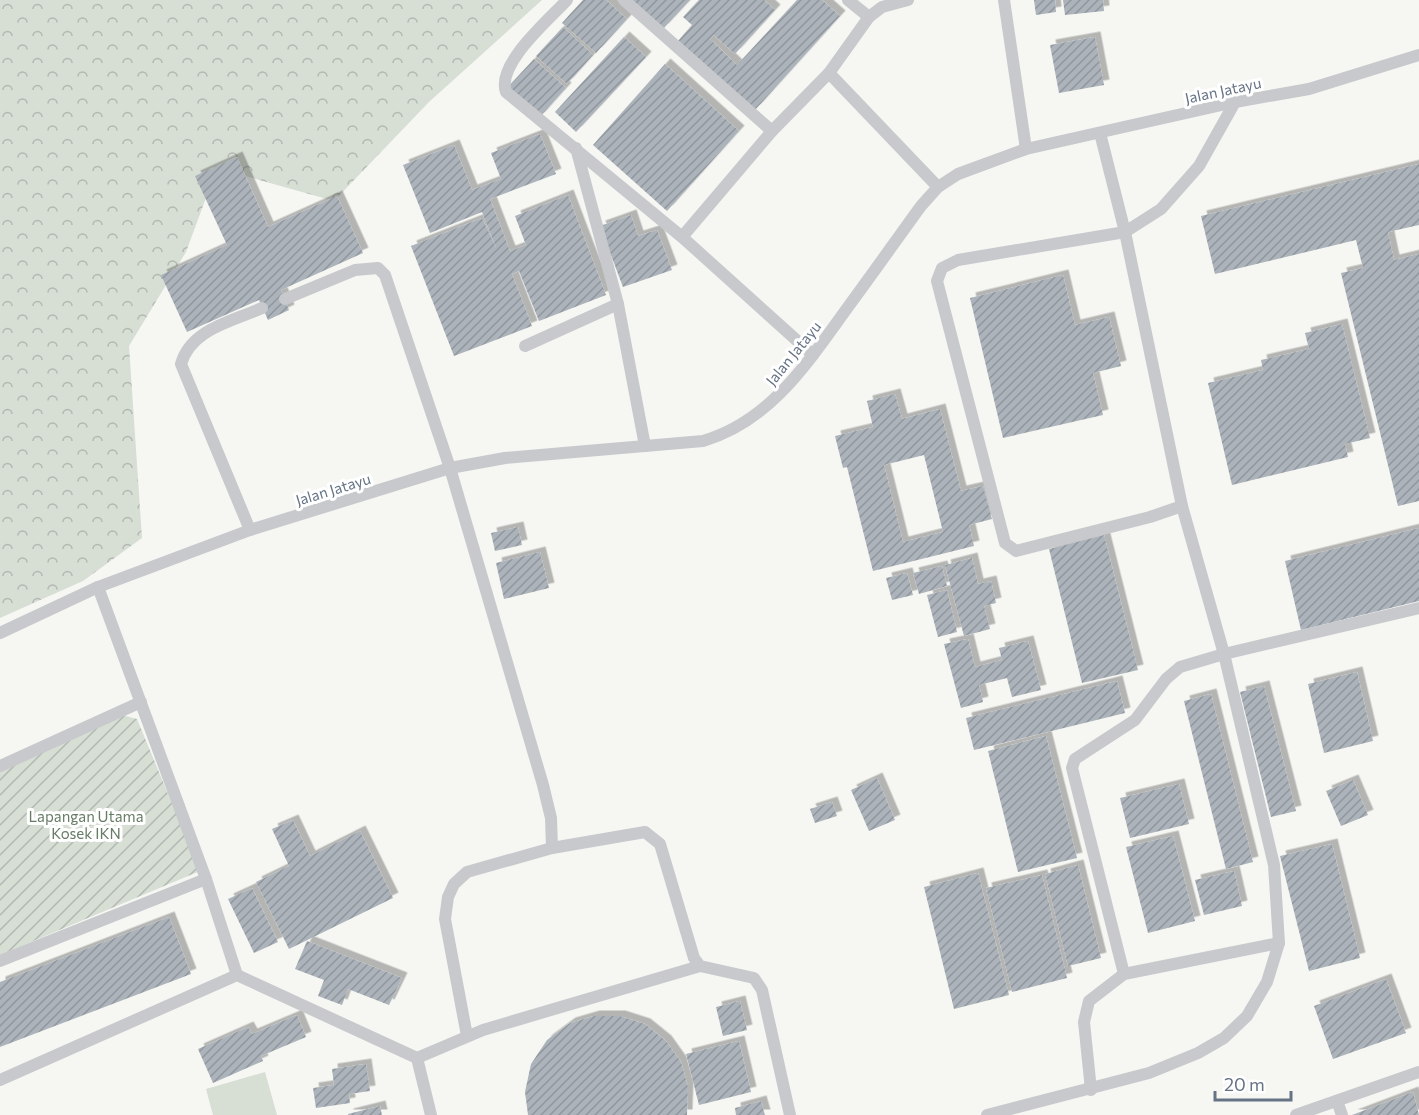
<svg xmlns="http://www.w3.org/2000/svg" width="1419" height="1115" font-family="Commissioner,sans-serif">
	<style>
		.forest { fill: url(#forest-crowns) }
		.garden { fill: url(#garden-furrows) }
		.pitch { fill: #d7ded4 }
		.building { fill: url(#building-hatch); fill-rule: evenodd; filter: url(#shadow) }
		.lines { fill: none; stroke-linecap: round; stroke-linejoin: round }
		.service { stroke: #c7c9cd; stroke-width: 12 }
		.labels { text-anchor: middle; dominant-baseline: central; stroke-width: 6; stroke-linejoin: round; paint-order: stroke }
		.street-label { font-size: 15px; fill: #657385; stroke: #fff }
		.park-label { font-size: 15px; fill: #667c64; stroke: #fff }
	</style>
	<defs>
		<pattern id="forest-crowns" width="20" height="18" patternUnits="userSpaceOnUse" patternTransform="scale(1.5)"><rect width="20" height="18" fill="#d7ded4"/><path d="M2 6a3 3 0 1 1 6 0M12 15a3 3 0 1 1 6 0" fill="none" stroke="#b2b8b2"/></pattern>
		<pattern id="garden-furrows" width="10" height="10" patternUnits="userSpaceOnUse" patternTransform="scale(1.5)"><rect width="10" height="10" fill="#d7ded4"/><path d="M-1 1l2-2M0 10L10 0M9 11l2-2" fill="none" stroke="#b2b8b2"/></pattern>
		<pattern id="building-hatch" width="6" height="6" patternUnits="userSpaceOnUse" patternTransform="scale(1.5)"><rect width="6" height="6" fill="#acb3ba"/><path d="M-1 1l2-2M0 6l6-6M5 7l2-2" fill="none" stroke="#90969d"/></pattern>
		<filter id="shadow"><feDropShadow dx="5.5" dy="-5.5" stdDeviation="0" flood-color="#0004"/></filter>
	</defs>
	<rect width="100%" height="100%" fill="#f6f7f3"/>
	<path class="forest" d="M0 0H542L429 102 334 201 217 168 186 252 129 346 142 538 83 581 0 618Z"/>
	<path class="garden" d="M122 715 137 719 200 871 0 955V765Z"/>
	<path class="pitch" d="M265 1072 277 1115H213L206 1089Z"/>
	<g class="building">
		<path d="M583 0H606L627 19 596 53 562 23Z"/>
		<path d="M632 0H690L663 29Z"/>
		<path d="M699 0H764L775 10 735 54 714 35 710 39 737 65 797 0H822L840 16 755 110 677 42 692 25 683 17Z"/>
		<path d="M1034 0H1055L1056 12 1036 15Z"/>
		<path d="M1063 0H1103L1104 11 1065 15Z"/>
		<path d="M563 27 593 55 567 84 536 56Z"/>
		<path d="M624 37 646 57 576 132 555 112Z"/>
		<path d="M1095 37 1104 85 1059 93 1050 45Z"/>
		<path d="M534 59 566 88 539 118 507 88Z"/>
		<path d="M665 64 739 131 667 211 593 145Z"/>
		<path d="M540 134 556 174 490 199 510 251 526 245 515 216 568 195 606 295 539 321 519 271 512 274 532 326 454 356 411 246 482 218 497 250 482 212 430 233 403 165 454 145 472 190 501 179 491 153Z"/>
		<path d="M237 157 268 227 337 196 363 253 281 290 289 310 268 320 259 300 187 332 161 275 227 245 195 176Z"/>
		<path d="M1419 164V225L1388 232 1394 260 1419 254V501L1398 506 1341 273 1363 268 1356 240 1215 274 1201 216Z"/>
		<path d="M631 215 638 236 657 230 672 270 623 287 600 226Z"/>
		<path d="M1063 275 1075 325 1109 317 1121 366 1093 373 1103 415 1003 438 970 298Z"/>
		<path d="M1342 324 1370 438 1345 444 1348 457 1232 485 1208 383 1263 370 1261 360 1309 349 1305 333Z"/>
		<path d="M895 394 902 419 940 409 961 491 983 486 992 519 969 525 974 546 873 571 847 467 843 468 835 436 873 427 867 401ZM924 455 943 532 903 542 884 465Z"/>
		<path d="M518 527 522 545 495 551 491 533Z"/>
		<path d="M1419 528V601L1301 630 1285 561Z"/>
		<path d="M1104 535 1138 670 1082 683 1049 549Z"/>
		<path d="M540 552 549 588 504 599 496 563Z"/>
		<path d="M972 558 978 584 991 581 996 603 984 606 990 629 964 636 945 565Z"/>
		<path d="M942 566 947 586 919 594 913 573Z"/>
		<path d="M907 573 913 595 892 600 886 578Z"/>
		<path d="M947 590 957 632 938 637 927 595Z"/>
		<path d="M968 639 975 667 1002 660 999 648 1028 641 1041 690 1012 697 1007 678 979 685 983 702 961 708 944 644Z"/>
		<path d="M1357 672 1373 741 1324 753 1308 684Z"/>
		<path d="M1117 681 1125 713 974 750 966 718Z"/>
		<path d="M1264 686 1296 811 1271 817 1240 692Z"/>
		<path d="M1211 694 1253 862 1226 869 1184 701Z"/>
		<path d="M1046 736 1077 858 1018 872 988 751Z"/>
		<path d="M877 778 895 820 869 831 851 790Z"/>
		<path d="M1353 780 1368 815 1341 826 1326 791Z"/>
		<path d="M1179 784 1189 824 1130 838 1120 798Z"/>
		<path d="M832 802 837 816 815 823 810 809Z"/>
		<path d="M293 820 310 856 360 831 393 898 289 949 256 882 289 866 272 829Z"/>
		<path d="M1173 836 1195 921 1148 933 1126 847Z"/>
		<path d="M1332 844 1360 958 1309 971 1280 856Z"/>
		<path d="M1078 865 1101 958 1068 966 1045 874Z"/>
		<path d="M1234 871 1242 906 1204 915 1195 880Z"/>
		<path d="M978 873 1009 995 954 1009 924 887Z"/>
		<path d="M1042 875 1067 978 1012 992 986 888Z"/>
		<path d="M252 888 278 942 254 953 228 899Z"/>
		<path d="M169 917 191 974 0 1047V982Z"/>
		<path d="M307 941 402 978 389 1005 348 989 342 1005 318 996 324 980 295 969Z"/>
		<path d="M1386 979 1406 1033 1333 1059 1314 1006Z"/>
		<path d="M740 1001 747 1030 723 1036 716 1007Z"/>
		<path d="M297 1015 306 1037 261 1056 263 1061 213 1083 198 1049 248 1027 252 1034Z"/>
		<path d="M594 1016H620L645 1024 666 1041 681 1062 688 1087 687 1115H528L525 1092 531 1064 547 1040 570 1023Z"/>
		<path d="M739 1041 751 1092 699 1105 686 1054Z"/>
		<path d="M366 1064 370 1091 349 1094 350 1103 316 1108 313 1088 334 1085 332 1069Z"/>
		<path d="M1413 1092 1419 1115H1352Z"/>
		<path d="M761 1101 765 1115H736L735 1108Z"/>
		<path d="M380 1106 382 1115H348V1114Z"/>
	</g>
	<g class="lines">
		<g class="service">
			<path d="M567 0C549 20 496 64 506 92L682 237 813 355"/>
			<path d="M624 0 772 131"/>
			<path d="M848 0 869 17"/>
			<path d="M1004 0 1026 149"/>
			<path d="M829 73 938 187"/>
			<path d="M576 148 618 304 645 446"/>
			<path d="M682 237 772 131 829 73 869 17 882 7 908 0"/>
			<path d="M285 299 355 270 378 268 385 275 450 468 543 785 551 818 552 848 645 832 660 844 694 958 700 966 754 978 762 990 790 1115"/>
			<path d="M525 346 618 304"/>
			<path d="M1182 506 1150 517 1016 551 1005 543 937 281 942 268 958 260 1125 232 1161 209 1199 166 1235 102"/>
			<path d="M250 530 181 364C191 329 231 322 262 308"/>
			<path d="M98 587 206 879"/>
			<path d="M0 633 98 587 250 530 450 468 505 458 703 441C771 421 808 362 848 307 873 273 897 239 921 206L938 187 958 174 1026 149 1235 102 1309 89 1419 55"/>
			<path d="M0 766 141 702"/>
			<path d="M0 961 206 879 237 975"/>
			<path d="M1124 974 1072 768 1075 759 1135 720 1166 679 1180 667 1224 654 1419 608"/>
			<path d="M467 1036 445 919 448 897 454 884 467 872 552 848"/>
			<path d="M417 1058 483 1030 700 966"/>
			<path d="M0 1080 237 975 417 1058 431 1115"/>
			<path d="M1091 1090 1084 1022 1089 1001 1124 974 1279 943"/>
			<path d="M1337 1101 1342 1115"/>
			<path d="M987 1115 1149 1073 1198 1053 1224 1038 1247 1016 1267 982 1279 943 1274 865 1224 654 1182 506 1125 232 1100 133"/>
			<path d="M1296 1115 1419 1072"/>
		</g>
	</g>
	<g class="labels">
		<g class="street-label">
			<text transform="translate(1223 90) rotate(-12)">Jalan Jatayu</text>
			<text transform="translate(793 353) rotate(-51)">Jalan Jatayu</text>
			<text transform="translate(333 489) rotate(-17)">Jalan Jatayu</text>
		</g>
		<g class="park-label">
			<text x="86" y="816">Lapangan Utama<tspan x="86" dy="17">Kosek IKN</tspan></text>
		</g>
	</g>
	<path d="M1215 1091v9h76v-9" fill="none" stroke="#657385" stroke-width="3"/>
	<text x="1224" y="1091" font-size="18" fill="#657385" stroke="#ffffff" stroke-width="4.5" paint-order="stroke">20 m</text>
</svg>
